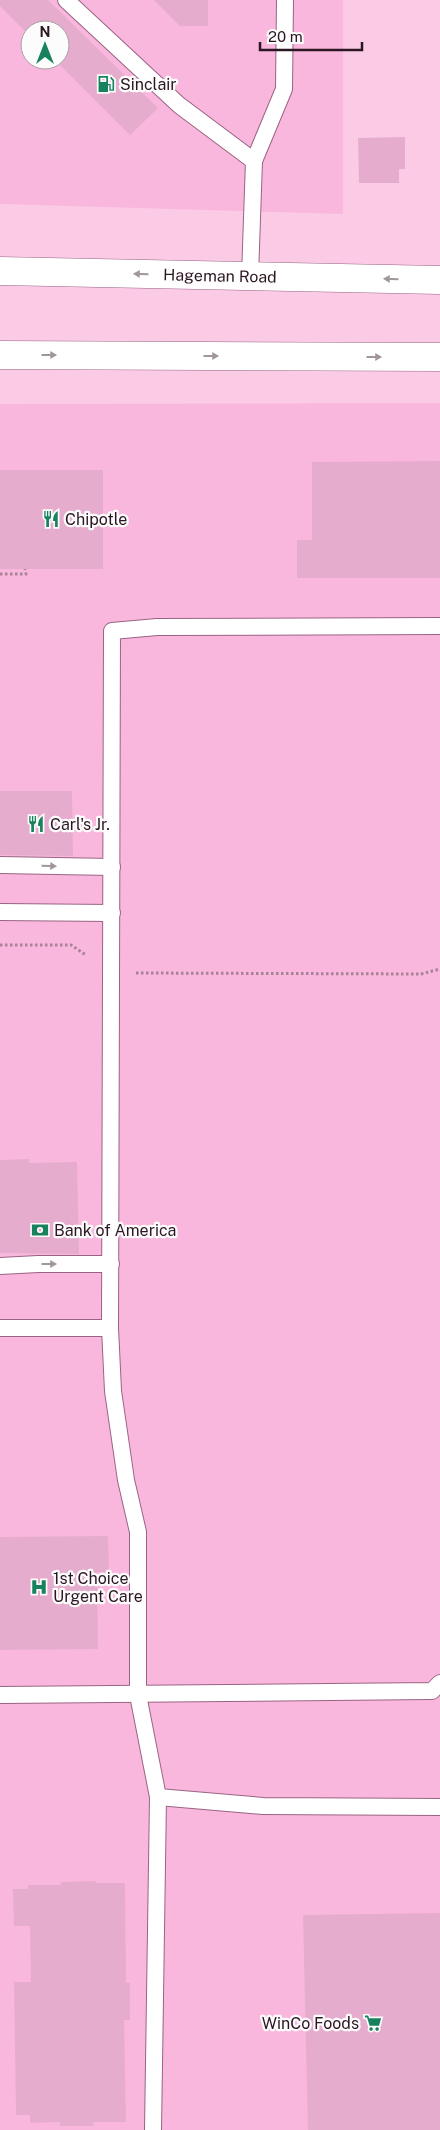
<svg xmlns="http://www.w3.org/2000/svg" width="440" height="2130" font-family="'Public Sans',sans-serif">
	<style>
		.built { fill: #fab7dd; fill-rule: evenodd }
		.building { fill: #e6accd }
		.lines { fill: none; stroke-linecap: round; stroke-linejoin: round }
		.service-casing { stroke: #996483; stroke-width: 18 }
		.secondary-casing { stroke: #996483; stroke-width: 29 }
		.path { stroke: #a88398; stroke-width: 3; stroke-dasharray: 2.5 2.5; stroke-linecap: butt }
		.service { stroke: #fff; stroke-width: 16 }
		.secondary { stroke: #fff; stroke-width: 28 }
		.oneway { fill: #a0969c }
		.labels { text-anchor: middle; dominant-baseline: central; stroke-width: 4.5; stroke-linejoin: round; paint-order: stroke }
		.poi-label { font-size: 16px; fill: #2b1622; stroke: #fcfcfc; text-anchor: start }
		.street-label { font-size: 16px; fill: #2b1622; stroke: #fcfcfc }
	</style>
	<rect width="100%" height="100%" fill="#fbcbe6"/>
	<g class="built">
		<path d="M0 0H343V214L0 204ZM30 30H60V60H30Z"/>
		<path d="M440 403V2130H0V404Z"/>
	</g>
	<g class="building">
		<path d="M0 0H48L158 108 130 135 55 60H60V30H30V36L0 6Z"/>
		<path d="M154 0H208V26H180Z"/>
		<path d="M405 137V169H399V183H359L358 138Z"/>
		<path d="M440 461V578H297V540H312V462Z"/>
		<rect x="0" y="470" width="103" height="99"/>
		<path d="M0 791H72L73 856 0 855Z"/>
		<path d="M29 1159V1163L77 1162 79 1254 0 1253V1160Z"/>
		<path d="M108 1536 109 1572H97L98 1649 0 1650V1537Z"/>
		<path d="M96 1881V1883H125L126 1983H130V2020H124L126 2122H93L94 2126H60V2122L30 2123V2115H16L14 1982H31L30 1926H14L13 1889H28V1885H61V1882Z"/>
		<path d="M440 1913V2130H308L303 1915Z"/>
	</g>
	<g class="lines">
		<g class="service-casing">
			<g id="service">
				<path d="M66 0 179 105 254 161"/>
				<path d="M250 276 254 161 284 89 285 0"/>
				<path d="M0 865 112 867"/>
				<path d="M0 912 112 913"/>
				<path d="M0 1266 38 1264H111"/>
				<path d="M0 1328H110"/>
				<path d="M0 1695 432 1691 440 1683"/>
				<path d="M158 1797 263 1806 440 1807"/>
				<path d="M153 2130 158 1797 138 1695V1532L126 1480 113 1391 110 1328 112 631 157 627 440 626"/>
			</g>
		</g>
		<g class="secondary-casing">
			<g id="secondary">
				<path id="s1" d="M0 271 440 280"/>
				<path d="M0 355 440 357"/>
			</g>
		</g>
		<g class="path">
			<path d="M0 574H26L25 569"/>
			<path d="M0 945H71L86 955"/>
			<path d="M136 973 421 974 440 969"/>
		</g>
		<use href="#service" class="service"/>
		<use href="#secondary" class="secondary"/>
	</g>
	<defs><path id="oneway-solid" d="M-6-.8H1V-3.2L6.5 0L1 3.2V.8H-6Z" transform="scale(1.25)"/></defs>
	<g class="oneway">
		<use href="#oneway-solid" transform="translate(141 274) rotate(-179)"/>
		<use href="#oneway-solid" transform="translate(391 279) rotate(-179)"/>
		<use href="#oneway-solid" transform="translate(49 355)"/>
		<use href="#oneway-solid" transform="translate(211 356)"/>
		<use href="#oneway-solid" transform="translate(374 357)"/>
		<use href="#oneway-solid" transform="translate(49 866) rotate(2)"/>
		<use href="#oneway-solid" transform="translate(49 1264)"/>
	</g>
	<defs>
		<g id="fuel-bare" transform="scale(1.35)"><path d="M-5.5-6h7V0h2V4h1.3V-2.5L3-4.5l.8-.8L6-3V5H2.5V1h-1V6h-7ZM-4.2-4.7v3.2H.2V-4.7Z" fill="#18825e" stroke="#fcfcfc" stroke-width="2.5" paint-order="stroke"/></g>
		<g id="restaurant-bare" transform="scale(1.35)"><path d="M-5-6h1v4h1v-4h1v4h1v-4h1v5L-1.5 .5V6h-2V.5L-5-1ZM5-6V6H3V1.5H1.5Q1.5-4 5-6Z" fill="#18825e" stroke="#fcfcfc" stroke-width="2.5" paint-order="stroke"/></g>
		<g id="bank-bare" transform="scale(1.35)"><path d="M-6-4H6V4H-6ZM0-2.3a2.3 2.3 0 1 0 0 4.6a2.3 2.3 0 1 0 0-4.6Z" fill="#18825e" stroke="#fcfcfc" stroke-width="2.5" paint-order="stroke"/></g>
		<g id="hospital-bare" transform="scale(1.35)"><path d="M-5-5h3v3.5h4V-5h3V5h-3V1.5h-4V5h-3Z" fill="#18825e" stroke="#fcfcfc" stroke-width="2.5" paint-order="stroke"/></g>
		<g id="supermarket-bare" transform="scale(1.35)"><path d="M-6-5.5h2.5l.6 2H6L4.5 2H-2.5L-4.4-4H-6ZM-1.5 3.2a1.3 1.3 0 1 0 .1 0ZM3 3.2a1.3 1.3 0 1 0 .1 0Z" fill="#18825e" stroke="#fcfcfc" stroke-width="2.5" paint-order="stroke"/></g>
	</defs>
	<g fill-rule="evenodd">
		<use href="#fuel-bare" x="106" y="84"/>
		<use href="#restaurant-bare" x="51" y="519"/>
		<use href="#restaurant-bare" x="36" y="824"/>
		<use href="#bank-bare" x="40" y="1230"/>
		<use href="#hospital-bare" x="39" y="1587"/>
		<use href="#supermarket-bare" x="373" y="2023"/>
	</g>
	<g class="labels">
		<g class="poi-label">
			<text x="120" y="84">Sinclair</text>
			<text x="65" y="519">Chipotle</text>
			<text x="50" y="824">Carl's Jr.</text>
			<text x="54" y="1230">Bank of America</text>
			<text x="53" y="1578">1st Choice<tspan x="53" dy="18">Urgent Care</tspan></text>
			<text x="359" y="2023" text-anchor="end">WinCo Foods</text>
		</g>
		<g class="street-label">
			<text stroke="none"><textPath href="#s1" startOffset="220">Hageman Road</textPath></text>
		</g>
	</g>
	<g transform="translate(45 45)"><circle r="24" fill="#fcfcfc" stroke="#a8a0a5"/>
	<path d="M0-4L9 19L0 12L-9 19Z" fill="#18825e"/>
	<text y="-8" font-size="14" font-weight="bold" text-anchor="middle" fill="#2b1622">N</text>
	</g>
	<path d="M260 42v8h102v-8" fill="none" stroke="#2b1622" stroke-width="2.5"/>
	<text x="268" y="42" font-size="15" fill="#2b1622" stroke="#fcfcfc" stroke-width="4" paint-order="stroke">20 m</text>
</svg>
